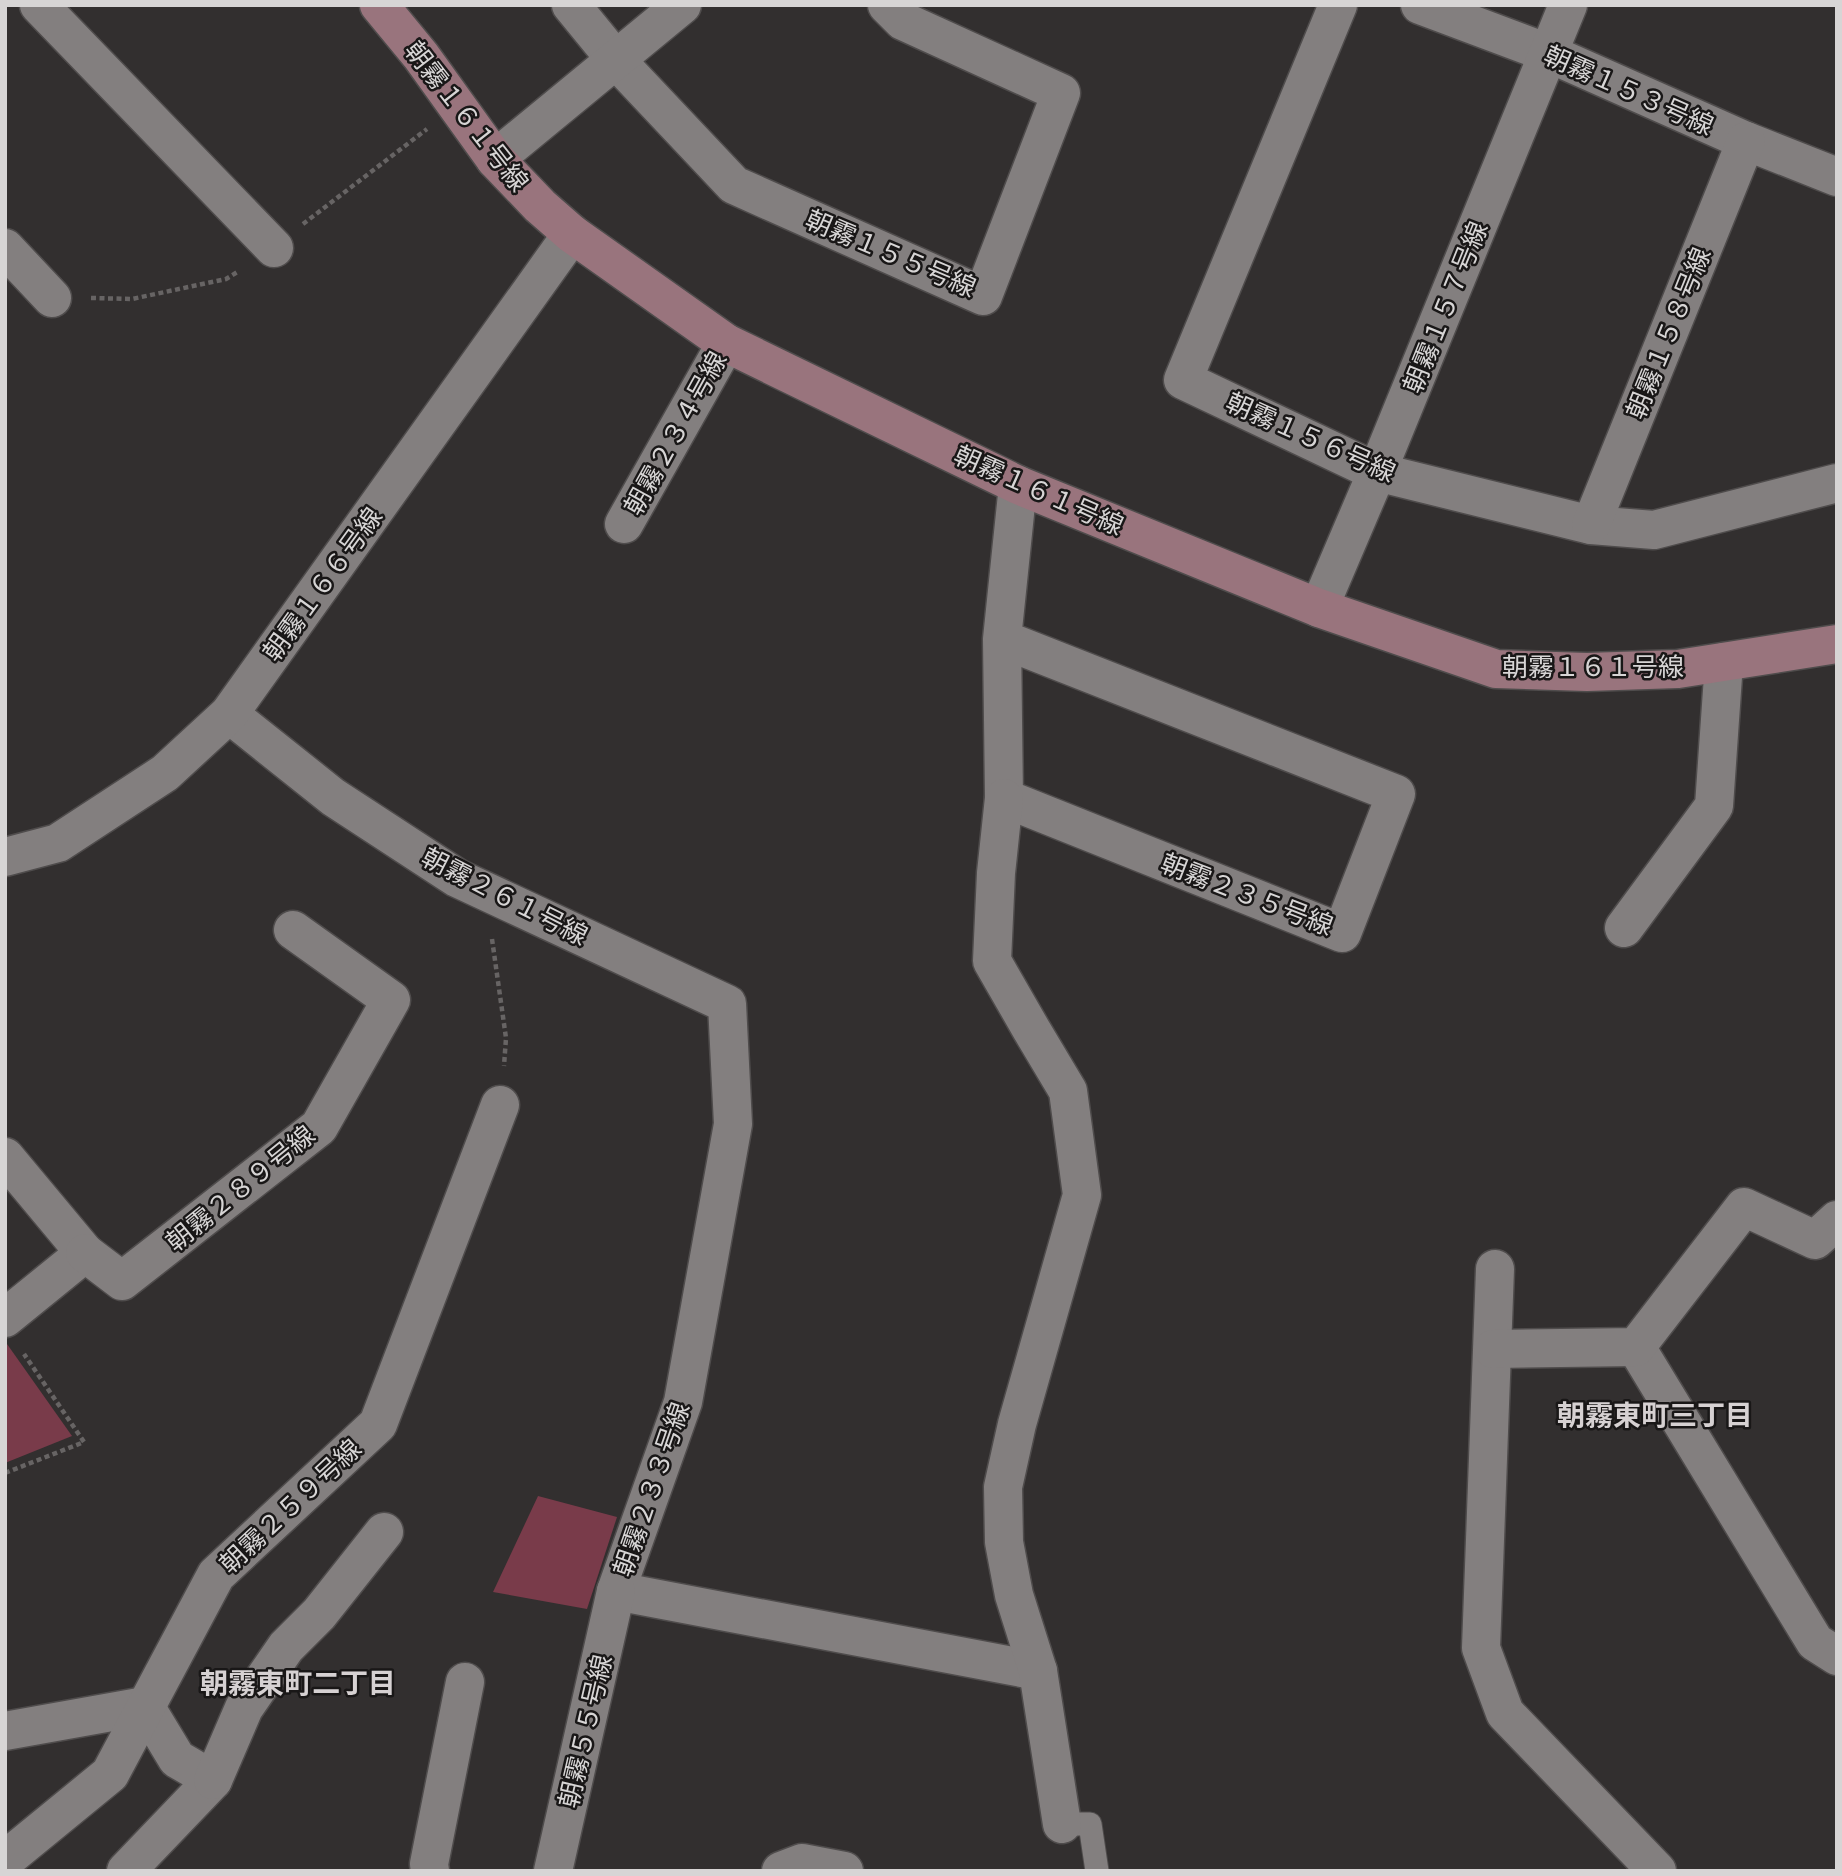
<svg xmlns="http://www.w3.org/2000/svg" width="1842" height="1876" font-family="Mulish,'Noto Sans JP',sans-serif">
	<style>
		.park { fill: #793b4a }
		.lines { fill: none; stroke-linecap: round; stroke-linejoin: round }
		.lane-casing { stroke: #4f4c4c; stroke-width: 25 }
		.street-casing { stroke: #4f4c4c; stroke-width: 41 }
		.secondary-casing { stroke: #4f4c4c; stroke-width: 41 }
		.path { stroke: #676464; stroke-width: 4.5; stroke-dasharray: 5 3.5; stroke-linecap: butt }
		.lane { stroke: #837f7f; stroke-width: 23 }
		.street { stroke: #837f7f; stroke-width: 38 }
		.secondary { stroke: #99747d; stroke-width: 38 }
		.labels { text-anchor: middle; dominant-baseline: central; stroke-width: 5; stroke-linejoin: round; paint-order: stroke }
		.street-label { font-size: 26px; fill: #d7d5d5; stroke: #191717 }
		.neighbourhood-label { font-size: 28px; font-weight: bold; fill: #d6d1d2; stroke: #191717 }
	</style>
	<rect width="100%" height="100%" fill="#322f2f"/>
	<g class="park">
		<path d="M7 1344 72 1436 5 1463V1345Z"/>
		<path d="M538 1496 617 1517 587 1609 493 1592Z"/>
	</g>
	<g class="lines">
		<g class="lane-casing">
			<path id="lane" d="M1062 1824H1090L1097 1871"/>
		</g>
		<g class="street-casing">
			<g id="street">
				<path d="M39 5 274 248"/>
				<path d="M571 5 616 60 734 185 983 296 1061 93 903 21 887 5"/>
				<path d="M1338 5 1183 380 1377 472 1591 525 1654 530 1837 483"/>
				<path d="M1420 5 1548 53 1746 141 1837 177"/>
				<path d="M495 159 682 5"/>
				<path d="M5 248 52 298"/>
				<path d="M624 524 726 343"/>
				<path d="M1591 525 1746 141"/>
				<path d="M1319 608 1377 472 1568 5"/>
				<path d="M1002 639 1396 794 1342 933 1004 798 1002 639 1018 485"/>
				<path d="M229 714 333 797 457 878 727 1004 733 1124 683 1402 616 1591 1038 1671"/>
				<path d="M1004 798 996 873 992 961 1031 1029 1068 1091 1082 1195 1017 1424 1003 1487 1004 1542 1014 1595 1038 1671 1062 1824"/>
				<path d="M5 857 58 843 165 773 229 714 572 234"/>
				<path d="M1624 928 1714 806 1724 662"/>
				<path d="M5 1157 85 1253 5 1318"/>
				<path d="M85 1253 122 1281 319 1127 391 1000 293 930"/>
				<path d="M1495 1269 1481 1648 1505 1713 1657 1871"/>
				<path d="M1636 1347 1815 1642 1837 1656"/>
				<path d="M1493 1349 1636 1347 1744 1207 1815 1240 1837 1220"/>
				<path d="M5 1731 145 1706 177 1759 213 1780 126 1871"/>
				<path d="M213 1780 244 1708 286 1647 319 1614 384 1532"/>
				<path d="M5 1860 110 1774 216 1575 378 1424 500 1105"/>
				<path d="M430 1871 429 1864 465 1682"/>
				<path d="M553 1871 616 1591"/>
				<path d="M781 1871 802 1863 844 1871"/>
			</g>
		</g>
		<g class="secondary-casing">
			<path id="secondary" d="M379 5 421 56 495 159 540 206 572 234 726 343 1018 485 1319 608 1496 669 1587 672 1678 669 1837 644"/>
		</g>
		<g class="path">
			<path d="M303 224 427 129"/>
			<path d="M91 298 132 299 226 279 239 271"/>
			<path d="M492 939 506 1038 504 1066"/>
			<path d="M5 1473 84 1442 24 1354"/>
		</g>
		<use href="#lane" class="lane"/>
		<use href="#street" class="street"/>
		<use href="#secondary" class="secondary"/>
	</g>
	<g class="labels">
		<g class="street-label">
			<text transform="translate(1629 90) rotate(24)">朝霧１５３号線</text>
			<text transform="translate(467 116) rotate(52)">朝霧１６１号線</text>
			<text transform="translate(891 253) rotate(23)">朝霧１５５号線</text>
			<text transform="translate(1445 307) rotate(-68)">朝霧１５７号線</text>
			<text transform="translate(1668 333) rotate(-68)">朝霧１５８号線</text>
			<text transform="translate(675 433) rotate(-61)">朝霧２３４号線</text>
			<text transform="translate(1311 437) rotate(24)">朝霧１５６号線</text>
			<text transform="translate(1039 490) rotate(24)">朝霧１６１号線</text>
			<text transform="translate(322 584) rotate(-54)">朝霧１６６号線</text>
			<text x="1593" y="666">朝霧１６１号線</text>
			<text transform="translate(1247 894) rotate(21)">朝霧２３５号線</text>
			<text transform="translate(505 896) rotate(27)">朝霧２６１号線</text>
			<text transform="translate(240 1188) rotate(-39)">朝霧２８９号線</text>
			<text transform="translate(651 1489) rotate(-71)">朝霧２３３号線</text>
			<text transform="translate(290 1506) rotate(-43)">朝霧２５９号線</text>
			<text transform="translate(585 1731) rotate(-77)">朝霧５５号線</text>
		</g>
		<g class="neighbourhood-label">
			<text x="1655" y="1414">朝霧東町三丁目</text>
			<text x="298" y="1682">朝霧東町二丁目</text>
		</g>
	</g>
	<rect width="1842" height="1876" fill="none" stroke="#d7d5d5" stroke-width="14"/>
</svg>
